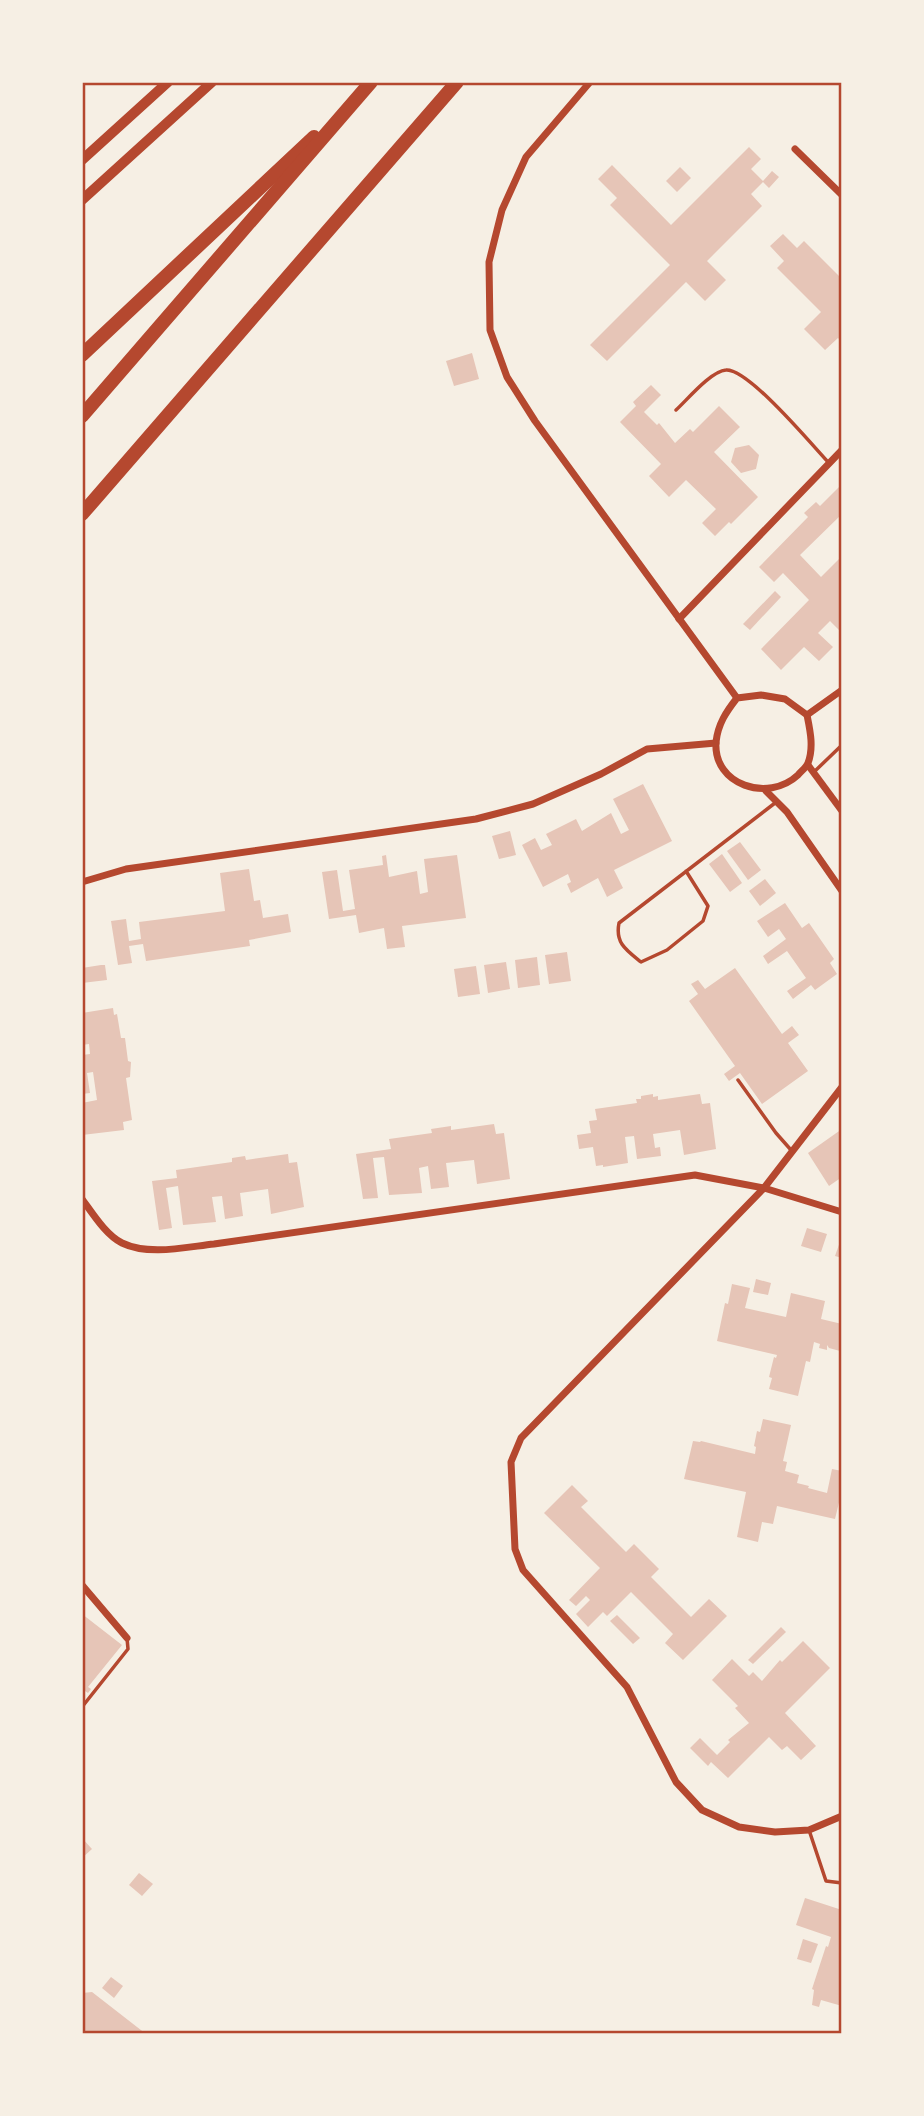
<svg xmlns="http://www.w3.org/2000/svg" width="924" height="2116" font-family="'Fira Sans',sans-serif">
	<style>
		.building { fill: #e6c5b7 }
		.lines { fill: none; stroke-linecap: round; stroke-linejoin: round }
		.service { stroke: #b5482f; stroke-width: 3.5 }
		.minor { stroke: #b5482f; stroke-width: 7 }
		.secondary { stroke: #b5482f; stroke-width: 10 }
		.motorway { stroke: #b5482f; stroke-width: 14 }
		.neatline { fill: none; stroke: #b5482f; stroke-width: 2.5 }
	</style>
	<rect width="100%" height="100%" fill="#f6efe4"/>
	<g class="building">
		<path d="M749 147 761 159 751 169 763 181 772 171 779 177 769 188 763 182 751 194 762 206 707 261 726 280 705 301 686 282 607 361 590 345 670 265 610 205 617 198 598 179 612 165 671 225Z"/>
		<path d="M680 167 691 178 677 192 666 181Z"/>
		<path d="M783 234 797 248 804 241 842 279V342L838 338 825 350 804 329 821 312 777 268 784 261 770 246Z"/>
		<path d="M472 353 479 379 454 386 446 361Z"/>
		<path d="M651 385 661 395 644 412 657 425 659 423 675 443 690 429 693 432 719 406 740 427 714 452 758 497 731 524 729 522 715 536 702 523 716 509 686 480 669 497 649 476 661 464 620 422 636 406 633 402Z"/>
		<path d="M749 445 759 455 756 469 741 473 731 462 735 448Z"/>
		<path d="M842 484V514L800 555 821 577 842 556V598L839 601 842 604V633L830 621 818 633 833 647 819 661 804 647 781 670 761 649 809 600 783 573 774 582 759 567 808 517 804 513 816 502 820 506Z"/>
		<path d="M775 591 781 597 750 630 743 624Z"/>
		<path d="M643 784 672 841 614 870 623 888 607 897 598 878 571 893 567 884 571 882 568 874 543 887 522 845 535 838 541 850 552 845 546 834 576 819 582 831 611 813 621 834 629 830 613 799Z"/>
		<path d="M510 831 516 855 499 859 492 836Z"/>
		<path d="M740 842 761 870 748 880 727 851Z"/>
		<path d="M722 854 742 883 730 892 709 864Z"/>
		<path d="M386 855 389 877 417 871 420 894 428 892 424 859 457 855 466 918 402 926 405 947 387 949 384 928 359 933 356 915 329 919 322 872 337 870 343 911 355 909 349 870 383 865 382 856Z"/>
		<path d="M249 869 254 901 260 900 263 918 288 914 291 932 249 940 250 946 146 961 143 944 129 946 132 963 118 965 111 921 126 919 129 941 141 939 139 922 225 911 220 873Z"/>
		<path d="M765 879 776 893 760 906 749 891Z"/>
		<path d="M785 903 802 928 809 923 834 959 830 963 837 974 815 990 811 985 793 999 787 991 806 978 787 951 768 964 763 956 786 939 779 929 768 937 757 921Z"/>
		<path d="M567 952 571 981 549 984 545 955Z"/>
		<path d="M537 957 540 985 518 988 515 960Z"/>
		<path d="M506 962 510 989 488 993 484 965Z"/>
		<path d="M101 965H105L107 980 82 983V968Z"/>
		<path d="M476 966 480 994 458 997 454 969Z"/>
		<path d="M735 968 782 1034 792 1026 799 1035 788 1043 808 1071 762 1104 740 1073 729 1081 724 1074 735 1066 689 1001 698 994 691 984 698 980 705 989Z"/>
		<path d="M113 1008 114 1015 117 1014 121 1038H125L128 1061 131 1062 130 1077 126 1078 132 1120 123 1122 124 1130 82 1135V1103L97 1100 93 1072 87 1073 90 1093 82 1094V1055L90 1054 89 1044 82 1045V1013Z"/>
		<path d="M653 1094V1097L658 1096V1100L700 1094 702 1104 710 1103 716 1149 684 1155 680 1130 653 1134 655 1148 660 1147 661 1156 637 1159 634 1136 625 1137 628 1163 603 1167V1165L596 1166 593 1147 579 1149 577 1135 591 1133 589 1121 597 1120 595 1109 637 1103 636 1099H641V1096Z"/>
		<path d="M494 1124 496 1134 504 1133 510 1179 477 1184 474 1160 446 1163 449 1187 431 1189 428 1166 419 1168 422 1193 389 1195 384 1157 373 1158 378 1198 363 1199 356 1154 391 1149 389 1139 432 1133 431 1129 451 1126V1130Z"/>
		<path d="M842 1129V1177L829 1186 808 1153Z"/>
		<path d="M288 1154 289 1163 297 1162 304 1207 271 1214 268 1189 240 1193 243 1216 225 1219 222 1196 212 1197 216 1222 183 1225 178 1186 166 1188 172 1228 159 1230 152 1181 177 1178 176 1170 232 1162V1158L245 1156 246 1160Z"/>
		<path d="M807 1228 827 1234 821 1252 801 1246Z"/>
		<path d="M842 1236V1258L835 1256Z"/>
		<path d="M756 1279 771 1283 768 1295 753 1292Z"/>
		<path d="M732 1284 750 1288 745 1308 786 1317 791 1293 825 1301 821 1319 842 1324 840 1351 829 1348 827 1345V1350L819 1348 820 1344 814 1342 810 1362 806 1361 798 1396 769 1389 772 1378 769 1377 774 1357 776 1358 777 1355 717 1341 725 1303 728 1304Z"/>
		<path d="M763 1419 791 1425 783 1461 787 1462 785 1471 799 1475 797 1483 809 1486 808 1488 827 1493 832 1469 842 1471V1490L835 1519 777 1506 773 1524 762 1522 758 1542 737 1537 746 1492 684 1479 693 1441 700 1442 701 1441 755 1454 756 1447 754 1446 757 1431 760 1432Z"/>
		<path d="M572 1485 588 1501 581 1507 626 1552 634 1544 659 1569 651 1577 691 1617 709 1599 727 1616 683 1660 665 1643 673 1634 631 1592 607 1616 603 1612 588 1627 576 1614 590 1600 586 1596 576 1606 569 1600 600 1568 544 1513Z"/>
		<path d="M82 1614 122 1645 88 1687 91 1689 88 1693 82 1689Z"/>
		<path d="M617 1615 640 1638 633 1644 610 1621Z"/>
		<path d="M781 1627 786 1632 753 1664 748 1660Z"/>
		<path d="M803 1641 830 1668 785 1713 816 1746 801 1760 787 1746 782 1750 769 1737 728 1778 711 1762 708 1766 690 1748 700 1738 717 1755 730 1742 728 1740 749 1723 735 1708 738 1706 712 1680 732 1659 749 1676 753 1672 762 1681 780 1660 782 1662Z"/>
		<path d="M82 1838 92 1849 82 1858Z"/>
		<path d="M139 1873 153 1884 142 1896 129 1885Z"/>
		<path d="M805 1898 842 1910V2006L821 2000 819 2007 812 2005 814 1990 812 1989 826 1946 828 1947 831 1937 796 1925Z"/>
		<path d="M803 1939 818 1944 811 1963 797 1959Z"/>
		<path d="M111 1977 123 1986 114 1998 102 1988Z"/>
		<path d="M92 1992 146 2034H82V1993Z"/>
	</g>
	<g class="lines">
		<g class="service">
			<path d="M676 410C687 400 711 371 726 370 748 368 812 445 829 463"/>
			<path d="M815 771 842 745"/>
			<path d="M686 871 708 906 703 921 667 950 641 962C626 950 615 943 619 923L775 803"/>
			<path d="M738 1080 776 1133 791 1150"/>
			<path d="M82 1707 128 1649 127 1638"/>
			<path d="M809 1830 826 1881 842 1883"/>
		</g>
		<g class="minor">
			<path d="M590 82 526 157 502 210 489 262 490 330 507 377 535 421 737 698"/>
			<path d="M795 149 842 195"/>
			<path d="M679 619 842 450"/>
			<path d="M761 695 785 699 807 715C810 730 814 747 808 763 806 768 801 771 798 775 768 803 713 785 716 742 718 724 726 712 737 698Z"/>
			<path d="M807 715 842 690"/>
			<path d="M808 765 842 811"/>
			<path d="M766 791 787 812 842 891"/>
			<path d="M82 882 126 869 476 819 533 804 601 774 647 749 716 743"/>
			<path d="M842 1087 764 1188 521 1438 511 1462 515 1549 523 1570 627 1687 676 1782 702 1810 739 1827 775 1832 809 1830 842 1816"/>
			<path d="M82 1199C93 1214 106 1235 122 1243 149 1256 186 1247 214 1244L695 1175 764 1188 842 1212"/>
			<path d="M82 1585 127 1638"/>
		</g>
		<g class="secondary">
			<path d="M82 160 168 82"/>
			<path d="M82 200 212 82"/>
		</g>
		<g class="motorway">
			<path d="M82 355 314 137"/>
			<path d="M82 416 371 82"/>
			<path d="M82 514 457 82"/>
		</g>
	</g>
	<rect width="924" height="2116" fill="none" stroke="#f6efe4" stroke-width="168"/>
	<rect x="84" y="84" width="756" height="1948" class="neatline"/>
</svg>
